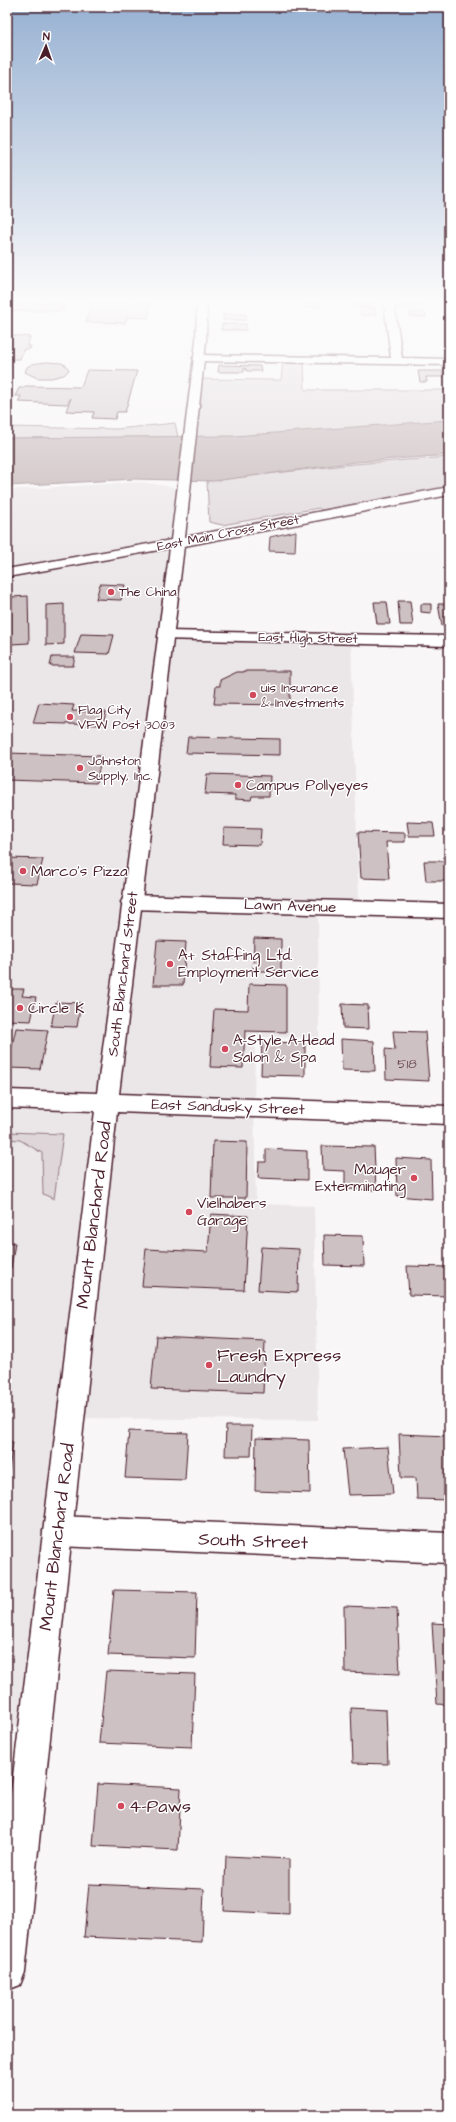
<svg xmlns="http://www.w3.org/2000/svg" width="456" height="2122" font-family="'Architects Daughter',sans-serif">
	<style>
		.built { fill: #ebe6e8 }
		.green { fill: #ded6d9; stroke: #947a82 }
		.water { fill: #bdadb0; stroke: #8f747b }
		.building { fill: #cdc1c4; stroke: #4a1f2b }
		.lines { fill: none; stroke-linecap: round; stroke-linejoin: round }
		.minor-casing { stroke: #4a1f2b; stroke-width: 3 }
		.major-casing { stroke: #4a1f2b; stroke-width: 3 }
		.minor { fill: #fff; fill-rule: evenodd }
		.major { fill: #fff; fill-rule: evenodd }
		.poi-dot { fill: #d1495b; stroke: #fff; stroke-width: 1.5 }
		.labels { text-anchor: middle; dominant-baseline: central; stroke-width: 3; stroke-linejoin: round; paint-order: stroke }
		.far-street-label { font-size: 13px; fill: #4a1f2b; stroke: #fff }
		.far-poi-label { font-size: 13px; fill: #4a1f2b; stroke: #fff; text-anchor: start }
		.number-label { font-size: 13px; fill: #6b4851 }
		.poi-label { font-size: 15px; fill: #4a1f2b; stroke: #fff; text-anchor: start }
		.street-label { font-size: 15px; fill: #4a1f2b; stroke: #fff }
		.near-street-label { font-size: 18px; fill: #4a1f2b; stroke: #fff }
		.near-poi-label { font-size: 18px; fill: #4a1f2b; stroke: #fff; text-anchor: start }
	</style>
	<rect width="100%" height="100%" fill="#f8f6f7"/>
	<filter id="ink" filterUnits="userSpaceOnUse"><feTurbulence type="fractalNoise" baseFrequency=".025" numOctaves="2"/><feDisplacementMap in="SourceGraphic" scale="8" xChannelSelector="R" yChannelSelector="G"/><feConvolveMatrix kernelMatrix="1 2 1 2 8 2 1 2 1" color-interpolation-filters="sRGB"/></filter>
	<g filter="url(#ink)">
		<path class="built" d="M142 482 183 489 167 636 351 639 359 908 318 907 319 1038 255 1037 254 1108 256 1204 314 1206 318 1420 71 1418 35 1727 7 1726V490Z"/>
		<g class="green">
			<path d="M283 359 304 360 305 390H449V438L188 451 196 379 281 380Z"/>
			<path d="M175 423 178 437 7 438V427L117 429Z"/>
			<path d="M449 457V487L321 510 319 508 222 525 209 522 207 481 354 464Z"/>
			<path d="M7 1132 63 1134 54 1199 43 1194 42 1153 20 1140 7 1139Z"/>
		</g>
		<path class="water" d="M449 420V455L356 462 214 481 135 479 7 486V438L234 436Z"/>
		<g class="building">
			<path d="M7 303H65L62 311H7Z"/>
			<path d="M92 303H151L148 318 127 317 125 323 86 322Z"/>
			<rect x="301" y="303" width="19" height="4"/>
			<rect x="356" y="303" width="16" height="4"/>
			<path d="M400 303H422V305H415V307H400Z"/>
			<path d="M360 308H375L376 315H361Z"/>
			<path d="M409 312 425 313 426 317 410 316Z"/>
			<rect x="223" y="314" width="23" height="6"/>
			<path d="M222 324H246V330H221Z"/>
			<path d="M7 335 30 337 27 346H31L30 349H24L20 359H7Z"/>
			<path d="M46 362 61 363 66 365 69 370 64 375 51 378H37L25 372 27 367 32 364Z"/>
			<path d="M219 365 260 366 261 371H247L246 369 244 368V372H218Z"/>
			<path d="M87 370 137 371 125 412H117L115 419 92 418 94 412 66 411 71 398 67 404 18 402 21 396H15L19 388H24L25 386 81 387Z"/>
			<path d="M418 371H442L443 377H426L427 382H420Z"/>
			<path d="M296 531 295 552 269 551 270 537Z"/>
			<path d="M100 584 125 585 121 600 96 599Z"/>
			<path d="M28 596 29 643 11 644V597Z"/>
			<path d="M398 601H410L413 625H400Z"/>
			<path d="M374 602H387L390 624H377Z"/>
			<path d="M64 604V644L46 645V605Z"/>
			<path d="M421 604H431V613L421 612Z"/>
			<path d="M438 604H449V626H442Z"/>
			<path d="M81 634 114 635 109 654 75 653Z"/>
			<path d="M52 657H75L73 666H50Z"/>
			<path d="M244 671H290V705L214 704 216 686H220V680L237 672H244Z"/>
			<path d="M39 703 74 705 72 711 106 712 103 725 33 723Z"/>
			<path d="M188 737 280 739V755L186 753Z"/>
			<path d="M7 753 102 756 96 783 7 780Z"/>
			<path d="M207 774 270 776 269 796H252L251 800 235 799V795L205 794Z"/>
			<path d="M407 822 433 823 435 836H409Z"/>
			<path d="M224 828 261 829 260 845 223 844Z"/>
			<path d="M358 832 405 833V842H386L389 879 361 878Z"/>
			<path d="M7 858 43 859 37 884 9 883 7 888Z"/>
			<path d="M424 861H449V881H426Z"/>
			<path d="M254 938 281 939V971H253Z"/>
			<path d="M157 941 186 942 183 985H153Z"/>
			<path d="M249 984 286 985V1032L245 1031 243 1068 210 1067 214 1009 248 1010Z"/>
			<path d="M7 989H24L22 996 36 997 31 1021 7 1020Z"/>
			<path d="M56 1002 81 1003 77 1027 51 1026Z"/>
			<path d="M342 1004 368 1005 369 1029 343 1028Z"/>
			<path d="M16 1028 48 1030 40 1069 7 1068Z"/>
			<path d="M393 1031 425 1032 429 1081 386 1079 385 1049 395 1050Z"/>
			<path d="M341 1039 374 1041 375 1071 342 1070Z"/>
			<path d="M262 1042 305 1043V1076L261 1075Z"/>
			<path d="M445 1046H449V1061H447Z"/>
			<path d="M213 1141 247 1142 246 1198H211Z"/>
			<path d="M322 1146 374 1147 376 1190 345 1189V1171L323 1170Z"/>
			<path d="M266 1149 307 1151V1180L258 1178 259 1162H266Z"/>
			<path d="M396 1158 431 1160 432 1199 397 1196Z"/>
			<path d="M211 1214 248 1216 244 1290 142 1286 146 1249 208 1252Z"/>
			<path d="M324 1235 363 1236 364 1266 325 1265Z"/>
			<path d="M7 1242 15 1243 11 1268H7Z"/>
			<path d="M261 1247 299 1249 298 1292 258 1290Z"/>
			<path d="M407 1266 449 1267V1296L409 1295Z"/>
			<path d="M156 1336 265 1341 263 1393 151 1389Z"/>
			<path d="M226 1426H252L251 1456H225Z"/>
			<path d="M129 1431 188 1433 185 1480 125 1478Z"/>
			<path d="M399 1434 449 1436V1500L417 1499 416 1478H401Z"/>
			<path d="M256 1438 309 1440 310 1493 255 1491Z"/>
			<path d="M7 1441 13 1442 8 1477H7Z"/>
			<path d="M388 1447 393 1494 348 1495 343 1449Z"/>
			<path d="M114 1590 197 1592 195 1658 108 1655Z"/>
			<path d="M344 1606 397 1608 400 1674 345 1672Z"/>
			<path d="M432 1623 449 1624V1705L437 1704Z"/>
			<path d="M106 1671 195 1674 192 1747 99 1743Z"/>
			<path d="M351 1708 386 1710 388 1764 353 1763Z"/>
			<path d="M98 1784 181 1788 178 1850 93 1846Z"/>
			<path d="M226 1856 289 1859V1914L224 1911Z"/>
			<path d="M89 1884 204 1889 202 1942 84 1937Z"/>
		</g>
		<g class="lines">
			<g class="minor-casing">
				<g id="minor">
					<path d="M384 303H394L402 358 449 359V365L199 361 193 358 199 355 391 358Z"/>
					<path d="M166 631 449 636V646L161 639 158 636 161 633Z"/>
					<path d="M131 895 449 904V918L131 909 124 907 121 902 124 897Z"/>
					<path d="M58 1516 449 1533V1563L58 1546 48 1541 43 1531 48 1521Z"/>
				</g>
			</g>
			<g class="major-casing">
				<path id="major" d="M197 303H207L206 341 185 537 449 487V495L184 546 119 1094 449 1106V1124L117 1112 25 1972 20 1985 7 1990V1825L95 1111 7 1108V1090L97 1093 170 548 7 577V569L171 540 196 341Z"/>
			</g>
			<use href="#minor" class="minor"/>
			<use href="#major" class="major"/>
		</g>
	</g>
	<linearGradient id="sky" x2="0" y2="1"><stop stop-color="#97b1d2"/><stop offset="0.5" stop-color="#fcfbfb"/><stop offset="1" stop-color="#fcfbfb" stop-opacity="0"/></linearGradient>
	<rect width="456" height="601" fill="url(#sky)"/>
	<g class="poi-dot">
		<circle cx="111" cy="592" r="4"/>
		<circle cx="253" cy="695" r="4"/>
		<circle cx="70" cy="717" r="4"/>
		<circle cx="80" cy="768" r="4"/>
		<circle cx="238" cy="785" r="4"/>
		<circle cx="23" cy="871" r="4"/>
		<circle cx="170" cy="964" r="4"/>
		<circle cx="20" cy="1008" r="4"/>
		<circle cx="225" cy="1049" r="4"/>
		<circle cx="414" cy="1178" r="4"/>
		<circle cx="189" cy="1212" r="4"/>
		<circle cx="209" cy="1365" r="4"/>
		<circle cx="121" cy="1806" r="4"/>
	</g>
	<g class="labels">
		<g class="far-street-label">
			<text transform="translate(228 533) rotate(-11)">East Main Cross Street</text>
			<text transform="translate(308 638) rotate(1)">East High Street</text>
		</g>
		<g class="far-poi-label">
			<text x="119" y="592">The China</text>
			<text x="261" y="688">uis Insurance<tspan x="261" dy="15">&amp; Investments</tspan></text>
			<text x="78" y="710">Flag City<tspan x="78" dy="15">VFW Post 3003</tspan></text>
			<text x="88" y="761">Johnston<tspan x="88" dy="15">Supply, Inc.</tspan></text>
		</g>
		<g class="number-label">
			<text x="407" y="1064">518</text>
		</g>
		<g class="poi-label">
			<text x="246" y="785">Campus Pollyeyes</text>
			<text x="31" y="871">Marco's Pizza</text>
			<text x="178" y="955">A+ Staffing Ltd.<tspan x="178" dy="17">Employment Service</tspan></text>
			<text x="28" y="1008">Circle K</text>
			<text x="233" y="1040">A-Style A-Head<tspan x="233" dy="17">Salon &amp; Spa</tspan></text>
			<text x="406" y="1169" text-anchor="end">Mauger<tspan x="406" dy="17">Exterminating</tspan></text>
			<text x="197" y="1203">Vielhabers<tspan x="197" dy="17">Garage</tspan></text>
		</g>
		<g class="street-label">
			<text transform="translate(290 906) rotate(2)">Lawn Avenue</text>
			<text transform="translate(123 974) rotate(-83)">South Blanchard Street</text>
			<text transform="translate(228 1107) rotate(2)">East Sandusky Street</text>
		</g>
		<g class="near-street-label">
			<text transform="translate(94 1215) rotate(-83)">Mount Blanchard Road</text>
			<text transform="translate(57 1537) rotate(-83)">Mount Blanchard Road</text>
			<text transform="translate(253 1541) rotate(2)">South Street</text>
		</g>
		<g class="near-poi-label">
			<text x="217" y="1355">Fresh Express<tspan x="217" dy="21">Laundry</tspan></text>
			<text x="129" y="1806">4-Paws</text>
		</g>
	</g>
	<rect width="456" height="2122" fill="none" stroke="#fff" stroke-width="24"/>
	<rect x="12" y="12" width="432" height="2098" fill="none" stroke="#4a1f2b" stroke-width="1.5" filter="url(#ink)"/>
	<g transform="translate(46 46) rotate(2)" stroke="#ffffff" stroke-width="3" paint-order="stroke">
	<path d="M0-3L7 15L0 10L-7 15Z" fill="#4a1f2b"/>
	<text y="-6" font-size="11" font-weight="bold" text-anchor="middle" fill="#4a1f2b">N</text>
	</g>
</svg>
